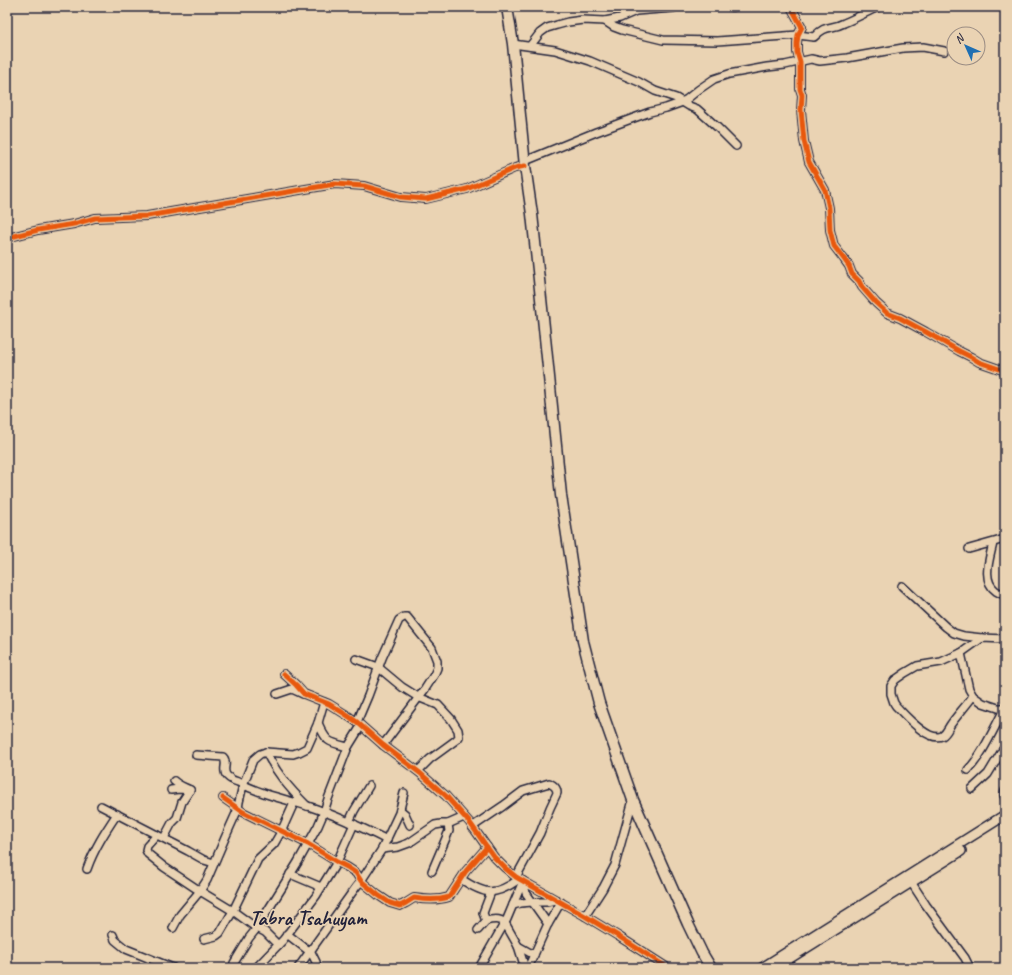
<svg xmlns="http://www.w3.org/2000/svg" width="1012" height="975" font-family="Caveat,sans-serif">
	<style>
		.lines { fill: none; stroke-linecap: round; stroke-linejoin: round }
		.minor-casing { stroke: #22223b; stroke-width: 10 }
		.major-casing { stroke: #22223b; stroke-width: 12 }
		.highway-casing { stroke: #22223b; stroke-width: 13 }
		.minor { stroke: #ead3b3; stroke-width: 7 }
		.major { stroke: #ead3b3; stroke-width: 9 }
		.highway { stroke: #ead3b3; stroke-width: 10 }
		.cycleway-casing { stroke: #ead3b3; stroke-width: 8 }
		.cycleway { stroke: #e8590c; stroke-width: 5 }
		.labels { text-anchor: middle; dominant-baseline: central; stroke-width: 3.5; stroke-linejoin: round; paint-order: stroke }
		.quarter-label { font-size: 21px; font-weight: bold; fill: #22223b; stroke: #ead3b3 }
	</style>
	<rect width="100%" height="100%" fill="#ead3b3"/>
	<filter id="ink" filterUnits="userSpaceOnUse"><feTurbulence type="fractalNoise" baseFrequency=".025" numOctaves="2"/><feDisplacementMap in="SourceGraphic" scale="8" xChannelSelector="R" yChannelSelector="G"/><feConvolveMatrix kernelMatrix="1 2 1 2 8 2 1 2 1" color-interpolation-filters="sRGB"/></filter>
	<g filter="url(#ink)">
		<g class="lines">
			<g class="minor-casing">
				<g id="minor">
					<path d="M731 7H733"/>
					<path d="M791 7 802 27 798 35 797 43V52L800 62V89L802 95 801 110 804 141 809 162 825 190 829 208 830 230 834 246 844 259 849 266 852 274 859 281 862 287 876 303 887 313 900 318 926 332 959 351 971 357 979 362 1005 371"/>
					<path d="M605 21 614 27 622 30 663 40 717 41 798 35 814 37C826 24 831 30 844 23 856 18 867 12 878 7"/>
					<path d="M513 44 555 50 590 61 639 82 655 91 676 98 689 106 697 109 717 127 736 146"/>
					<path d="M530 46 540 33 547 28 557 25 568 22 583 20 605 21 620 18 636 11 673 8 676 7"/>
					<path d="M525 161 596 132 650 112 666 108 680 103 687 99 698 90 714 79 729 74 767 67 785 65 811 59 820 61 847 58 903 48 923 47 944 51"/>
					<path d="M7 238 38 230 74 224 95 218 147 216 335 184 364 186 401 197 426 199 467 189 515 168 525 166"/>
					<path d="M993 543C990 558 981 580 996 591 999 593 1002 594 1005 595"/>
					<path d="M969 549 1001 540H1005"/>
					<path d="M902 586 946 627 954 633 964 636 982 638"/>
					<path d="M961 653 969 689 973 696 983 703 998 708H1005"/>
					<path d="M356 659 378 667 402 687 418 697 438 705 451 719 458 730 459 737 456 740 430 759 418 771"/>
					<path d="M284 674 296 685 304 694 329 704 345 714 357 722 383 745 420 773 446 796 470 823 494 857 505 868 516 877 585 916 618 936 668 968"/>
					<path d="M277 694 292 689 303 694"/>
					<path d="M973 696C966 706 958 714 951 724 948 728 947 733 942 736 928 742 905 715 896 706L894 703 891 694V686L895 680 905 673 917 666 941 662 961 653 982 638 1005 639"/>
					<path d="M357 722 368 696 382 658 399 620 404 617H407L432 648 437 661V668L434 675 425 689 383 745"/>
					<path d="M318 723C327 743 328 742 348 747"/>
					<path d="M266 752C277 774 289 788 307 806"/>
					<path d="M196 755 223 757C229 763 221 770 227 776 230 779 234 781 238 782 260 794 284 799 308 806 335 815 361 827 387 840"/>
					<path d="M968 770C983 754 994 728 1005 708V706"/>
					<path d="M972 789 988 774 1005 746"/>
					<path d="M171 790 179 789 190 790C184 787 178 785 174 781"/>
					<path d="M1005 791 1004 795 1005 798"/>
					<path d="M223 798 243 812 308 844 337 862 347 867 356 873 361 881 378 895 390 903 400 906 406 903 414 898C426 900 437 901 449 897L466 871 487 847"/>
					<path d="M101 806 188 851 204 860 214 863"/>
					<path d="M400 810 405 814 410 825"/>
					<path d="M349 822 354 811 369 786"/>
					<path d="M472 827 503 806 523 791 549 783C553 785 557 787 557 793L550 808 540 833 516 877"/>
					<path d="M157 835 147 846 146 850 148 854 164 867 200 891 233 911 255 927 265 932 278 945"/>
					<path d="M164 838 172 823 177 818 182 802 190 790"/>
					<path d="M382 849 398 847 409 843 435 825 441 824H448L464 817"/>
					<path d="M87 869C94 849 105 832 117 814"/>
					<path d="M432 871 449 831 448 824"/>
					<path d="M290 874 321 887"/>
					<path d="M461 879C485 895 495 897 519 879"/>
					<path d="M523 881 526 893 548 924"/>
					<path d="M911 882 926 905 965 958 970 968"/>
					<path d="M513 905 521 903 532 902H546L556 900"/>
					<path d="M585 916 603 888 615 865 633 800"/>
					<path d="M486 921C493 919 500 918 505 923L518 946 534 955"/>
					<path d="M173 928 180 915 200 891 207 880 225 838 238 809 239 802 243 785 253 760 260 754 266 752 293 754 299 752 307 748 318 723 324 702"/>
					<path d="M478 930 486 921 483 913 491 892"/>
					<path d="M287 934 309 951"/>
					<path d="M113 935 115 940 126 949 173 968"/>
					<path d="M204 939 216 936 220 933 233 911 258 859 274 844 281 832 294 803"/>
					<path d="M518 946 525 968"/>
					<path d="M310 950 316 962V968"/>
					<path d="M234 963 249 938 257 928 270 907 298 862 318 826 324 812 328 799 348 747 361 726"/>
					<path d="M256 968 283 940 316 896 337 862 354 824"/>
					<path d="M298 968 321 936 356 887 361 881 382 849 399 813 404 793"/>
					<path d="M479 968 507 919 523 881"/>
					<path d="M528 968 547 926 561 902"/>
				</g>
			</g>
			<g class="major-casing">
				<g id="major">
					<path d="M762 968 1005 815"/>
					<path d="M774 968 961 851"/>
				</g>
			</g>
			<g class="highway-casing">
				<path id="highway" d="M507 7 513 44 525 166 532 214 542 308 561 495 583 641 599 703 633 800 688 924 702 953 711 968"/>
			</g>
			<use href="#minor" class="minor"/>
			<use href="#major" class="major"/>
			<use href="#highway" class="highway"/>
			<g class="cycleway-casing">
				<g id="cycleway">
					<path d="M791 7 802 27 798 35 797 43V52L800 62V89L802 95 801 110 804 141 809 162 825 190 829 208 830 230 834 246 844 259 849 266 852 274 859 281 862 287 876 303 887 313 900 318 926 332 959 351 971 357 979 362 1005 371"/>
					<path d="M7 238 38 230 74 224 95 218 147 216 335 184 364 186 401 197 426 199 467 189 515 168 525 166"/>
					<path d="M284 674 296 685 304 694 329 704 345 714 357 722 383 745 420 773 446 796 470 823 494 857 505 868 516 877 585 916 618 936 668 968"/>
					<path d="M223 798 243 812 308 844 337 862 347 867 356 873 361 881 378 895 390 903 400 906 406 903 414 898C426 900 437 901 449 897L466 871 487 847"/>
				</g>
			</g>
			<use href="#cycleway" class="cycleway"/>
		</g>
	</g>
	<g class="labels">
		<g class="quarter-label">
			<text x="308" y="918">Tabra Tsahuyam</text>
		</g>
	</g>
	<rect width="1012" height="975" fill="none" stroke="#ead3b3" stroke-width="24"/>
	<rect x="12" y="12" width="988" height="951" fill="none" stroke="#22223b" stroke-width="1.5" filter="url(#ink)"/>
	<g transform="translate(966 46) rotate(315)"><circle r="19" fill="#ead3b3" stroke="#9a8c83"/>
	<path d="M0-3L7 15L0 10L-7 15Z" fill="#1f6fb2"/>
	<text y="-6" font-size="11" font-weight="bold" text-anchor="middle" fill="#22223b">N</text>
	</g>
</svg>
